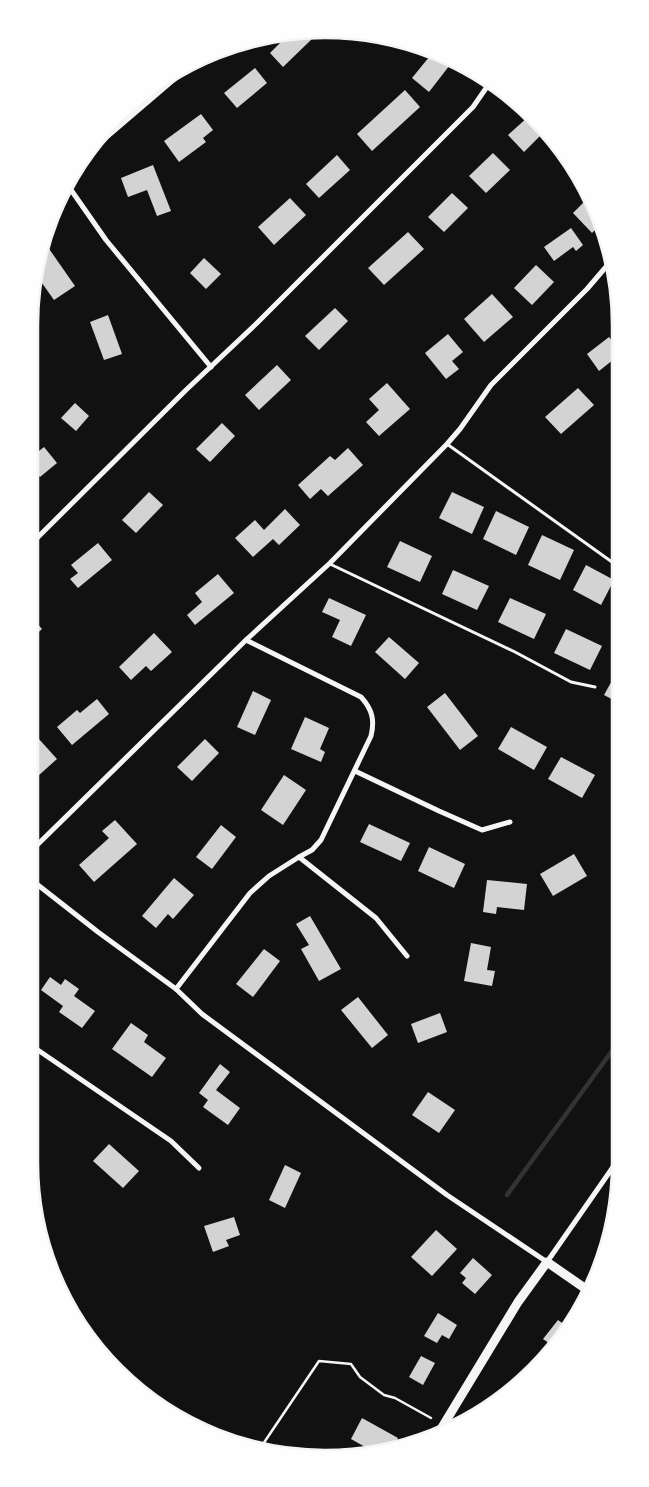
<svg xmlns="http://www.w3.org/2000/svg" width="649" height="1487" font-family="'Space Grotesk',sans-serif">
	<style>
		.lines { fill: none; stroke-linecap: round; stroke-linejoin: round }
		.stream { stroke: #333; stroke-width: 4.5 }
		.building { fill: #d3d3d3 }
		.path { stroke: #f5f5f5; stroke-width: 2.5 }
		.service { stroke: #f5f5f5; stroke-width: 3 }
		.minor { stroke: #f5f5f5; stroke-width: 5 }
		.tertiary { stroke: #f5f5f5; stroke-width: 9 }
		.rim { fill: none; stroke: #f5f5f5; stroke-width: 2.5 }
	</style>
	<rect width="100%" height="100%" fill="#111"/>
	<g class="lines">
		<path class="stream" d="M507 1195 620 1040"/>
	</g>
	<g class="building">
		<path d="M304 30 313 38 283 67 270 53 290 33Z"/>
		<path d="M434 51 453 61 429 92 412 78Z"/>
		<path d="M255 68 267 83 237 108 224 93Z"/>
		<path d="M405 90 420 107 372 151 357 134Z"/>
		<path d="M201 114 213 130 203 138 206 142 179 162 164 141Z"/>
		<path d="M529 116 545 131 524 152 508 135Z"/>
		<path d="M493 153 510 170 486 193 469 176Z"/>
		<path d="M337 155 350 170 319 198 306 184Z"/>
		<path d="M153 165 171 211 157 216 147 190 128 197 121 178Z"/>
		<path d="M452 193 468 208 444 232 428 217Z"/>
		<path d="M589 197 598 211 601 224 592 233 573 213Z"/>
		<path d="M290 198 306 215 274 245 258 227Z"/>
		<path d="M571 228 583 245 576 251 573 247 554 261 544 247Z"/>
		<path d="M408 232 424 249 384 285 368 268Z"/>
		<path d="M45 243 75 286 54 300 37 276 42 245Z"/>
		<path d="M204 258 221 274 206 289 190 273Z"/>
		<path d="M536 265 554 282 532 305 514 288Z"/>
		<path d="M492 294 513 317 484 342 464 319Z"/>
		<path d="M335 308 348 321 319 350 305 336Z"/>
		<path d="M108 315 122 354 104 360 90 322Z"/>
		<path d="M448 334 463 352 452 361 459 369 446 379 425 353Z"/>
		<path d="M609 337 618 348V356L599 371 587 354Z"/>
		<path d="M277 365 291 380 259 410 245 395Z"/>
		<path d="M387 383 410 409 379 436 366 422 379 410 369 399Z"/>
		<path d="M578 388 594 405 561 434 545 417Z"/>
		<path d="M75 403 89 416 76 431 61 418Z"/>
		<path d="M222 423 235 436 210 462 196 449Z"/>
		<path d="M44 447 57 463 40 477 29 463V459Z"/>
		<path d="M348 448 363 465 328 496 321 489 310 499 298 485 330 456 335 460Z"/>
		<path d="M149 492 163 505 136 533 122 520Z"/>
		<path d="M452 492 484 507 472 534 439 518Z"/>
		<path d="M285 509 300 525 279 545 273 539 253 557 235 538 255 520 264 530Z"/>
		<path d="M496 511 529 527 516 555 483 539Z"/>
		<path d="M542 535 574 550 560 580 528 565Z"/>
		<path d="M400 541 432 556 420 582 387 567Z"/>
		<path d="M98 543 112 560 78 588 70 579 78 573 71 565Z"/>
		<path d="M586 565 614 580 601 605 573 590Z"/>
		<path d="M453 570 489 586 477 610 442 594Z"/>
		<path d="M218 574 234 593 195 625 187 615 202 602 195 593Z"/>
		<path d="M329 598 366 615 351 646 332 637 340 620 322 612Z"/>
		<path d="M510 598 546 614 534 639 498 622Z"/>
		<path d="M29 614 42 629 29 641Z"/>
		<path d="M566 629 602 646 590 670 554 653Z"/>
		<path d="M154 633 172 652 151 671 146 666 131 680 119 667Z"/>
		<path d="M389 637 419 663 405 679 375 652Z"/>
		<path d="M619 668V703L604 695Z"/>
		<path d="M253 691 271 700 255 735 237 727Z"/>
		<path d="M445 693 478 736 460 750 427 707Z"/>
		<path d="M97 699 109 714 72 745 57 727 77 710 80 713Z"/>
		<path d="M305 717 329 728 320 749 325 752 321 762 291 749Z"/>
		<path d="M511 727 547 747 534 770 498 749Z"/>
		<path d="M38 738 57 759 29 784V747Z"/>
		<path d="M205 739 219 753 192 781 177 767Z"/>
		<path d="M561 757 595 775 582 798 548 779Z"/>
		<path d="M284 775 306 790 283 825 261 810Z"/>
		<path d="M115 820 137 844 94 882 79 865 109 838 102 831Z"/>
		<path d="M369 824 410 843 401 861 360 842Z"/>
		<path d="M221 825 236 837 212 869 196 857Z"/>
		<path d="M429 847 465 864 454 888 418 871Z"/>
		<path d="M574 854 587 876 553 896 540 874Z"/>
		<path d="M174 878 194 895 173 919 168 914 156 928 142 916Z"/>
		<path d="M487 880 527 884 524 910 497 907 496 914 483 912Z"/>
		<path d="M310 916 341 969 319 981 301 949 309 945 296 924Z"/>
		<path d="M471 943 491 947 487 970 495 971 492 986 464 981Z"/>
		<path d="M29 949 39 959 29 969Z"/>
		<path d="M264 949 280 961 253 997 236 984Z"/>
		<path d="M50 977 61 985 65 979 79 989 74 996 95 1011 82 1028 59 1012 63 1006 41 990Z"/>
		<path d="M358 997 388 1035 372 1048 341 1010Z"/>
		<path d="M440 1013 447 1032 418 1043 411 1024Z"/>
		<path d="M131 1023 148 1035 144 1042 166 1058 152 1077 112 1049Z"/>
		<path d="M220 1064 230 1072 216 1090 240 1108 228 1125 203 1107 208 1100 199 1093Z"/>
		<path d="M428 1092 455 1110 439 1133 412 1115Z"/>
		<path d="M109 1144 139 1171 123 1188 93 1161Z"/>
		<path d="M285 1165 301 1173 285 1208 269 1200Z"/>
		<path d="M234 1217 240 1235 226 1240 229 1246 213 1252 204 1226Z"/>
		<path d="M436 1230 457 1249 432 1276 411 1257Z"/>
		<path d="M473 1258 492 1275 475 1294 462 1283 466 1278 460 1273Z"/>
		<path d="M438 1313 457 1325 449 1339 442 1335 437 1343 424 1336Z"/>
		<path d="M558 1320 565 1325 553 1346 543 1339Z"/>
		<path d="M421 1356 435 1363 423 1385 409 1377Z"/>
		<path d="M362 1418 398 1438 395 1445 374 1452 351 1439Z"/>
	</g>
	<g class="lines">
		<path class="path" d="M259 1450 319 1361 351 1364 360 1377 384 1395 395 1398 431 1418"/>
		<g class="service">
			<path d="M447 444 612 562"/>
			<path d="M330 564 515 652 571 682 595 687"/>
		</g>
		<g class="minor">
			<path d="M89 152 199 58"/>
			<path d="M69 187 106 240 211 367"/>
			<path d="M29 546 186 390 256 324 473 107 491 81"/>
			<path d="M246 640 361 697C372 709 375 720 371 736L321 840 312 850 299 857"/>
			<path d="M355 771 439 811 482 830 510 822"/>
			<path d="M29 853 246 640 330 563 447 444 460 429 491 385 587 289 611 261"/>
			<path d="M29 878 98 932 176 989 202 1014 447 1195 547 1262 620 1157"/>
			<path d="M176 989 250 893 269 876 299 857 376 918 407 956"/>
			<path d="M29 1044 171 1141 199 1168"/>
		</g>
		<path class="tertiary" d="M441 1429 518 1302 547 1262 586 1289"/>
	</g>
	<path d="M0 0H649V1487H0ZM325 38H325A287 287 0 0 1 612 325V1163A287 287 0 0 1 325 1450H325A287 287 0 0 1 38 1163V325A287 287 0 0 1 325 38Z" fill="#fefefe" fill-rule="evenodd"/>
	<path class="rim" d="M325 38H325A287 287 0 0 1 612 325V1163A287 287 0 0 1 325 1450H325A287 287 0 0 1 38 1163V325A287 287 0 0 1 325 38Z"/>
</svg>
